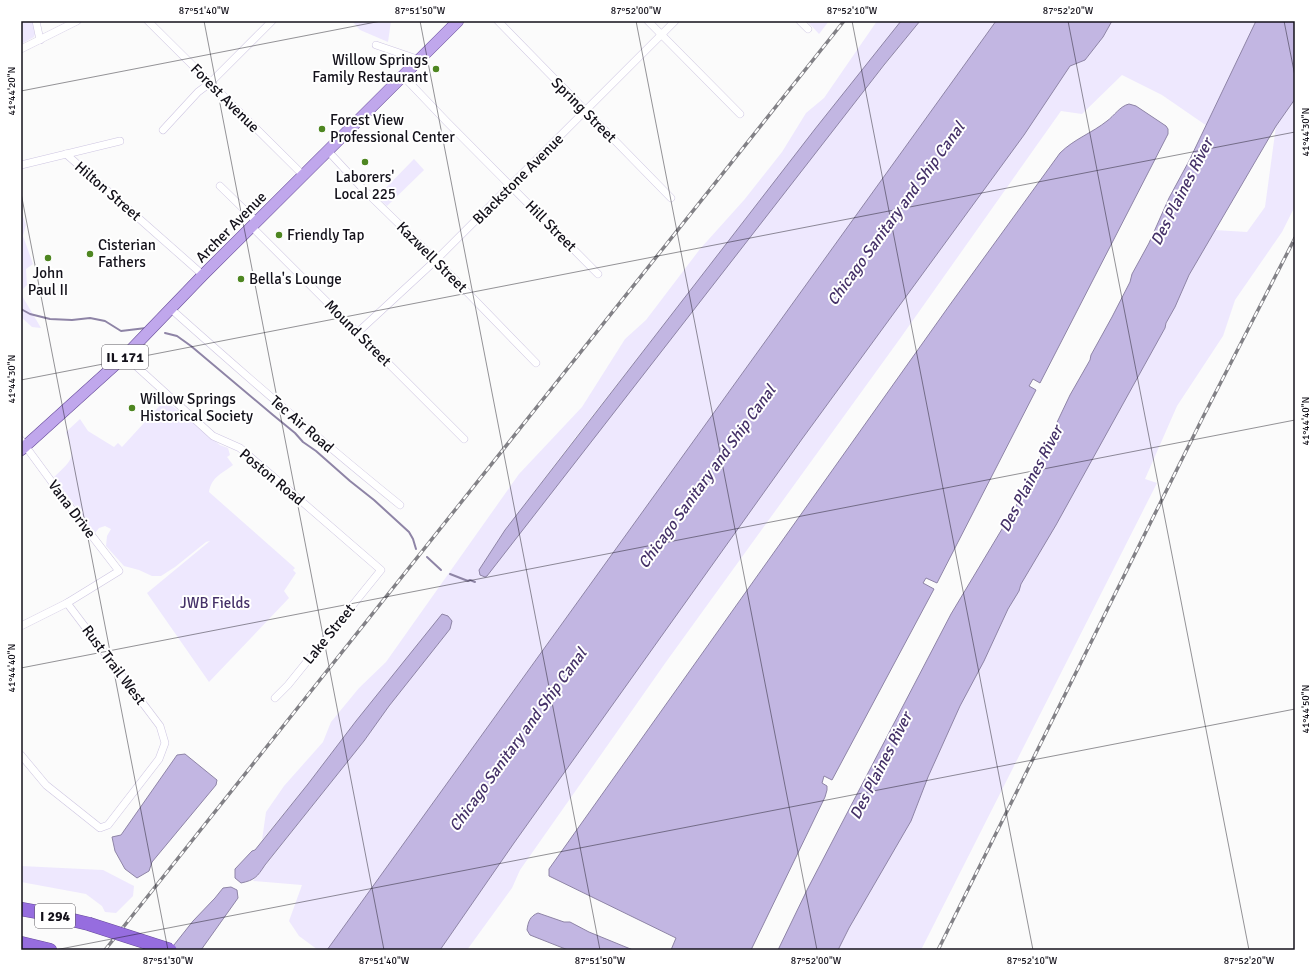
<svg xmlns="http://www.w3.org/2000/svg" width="1316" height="971" font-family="Signika,sans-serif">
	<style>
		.green { fill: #eee8fe }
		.water { fill: #c2b6e2; stroke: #8e84a6 }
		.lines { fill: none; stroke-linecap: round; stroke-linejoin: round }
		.stream { stroke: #8e84a6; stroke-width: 2 }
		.street-casing { stroke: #cec6e2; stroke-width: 8 }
		.primary-casing { stroke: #684d9a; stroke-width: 12 }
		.highway-casing { stroke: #684d9a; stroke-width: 14 }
		.street { stroke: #fff; stroke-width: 7 }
		.primary { stroke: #c0a7ec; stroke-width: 11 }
		.highway { stroke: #966ddf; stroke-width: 13 }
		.rail-casing { stroke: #828186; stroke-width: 3.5 }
		.rail { stroke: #fff; stroke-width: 2; stroke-dasharray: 6; stroke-linecap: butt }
		.highway-bridge-casing { stroke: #684d9a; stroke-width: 14; stroke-linecap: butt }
		.highway-bridge { stroke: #966ddf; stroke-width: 13 }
		.ticks { fill: none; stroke: #13111a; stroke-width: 1; stroke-opacity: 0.45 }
		.poi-dot { fill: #4e8621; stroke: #fff; stroke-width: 1.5 }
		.labels { text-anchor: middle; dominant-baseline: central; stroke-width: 4; stroke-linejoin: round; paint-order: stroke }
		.shield { fill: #fff; stroke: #5a585f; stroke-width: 1 }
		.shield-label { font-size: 14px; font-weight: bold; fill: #13111a }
		.poi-label { font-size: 15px; fill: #13111a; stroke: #fff; text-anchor: start }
		.street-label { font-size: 15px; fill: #13111a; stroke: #fff }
		.park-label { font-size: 15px; fill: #453168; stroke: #fff }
		.water-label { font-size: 16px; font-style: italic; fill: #453168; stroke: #fff }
		.neatline { fill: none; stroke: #13111a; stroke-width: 1.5 }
		.ticks-label { font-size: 10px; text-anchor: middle; fill: #13111a }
	</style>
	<rect width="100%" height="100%" fill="#fbfbfb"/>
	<g class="green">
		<path d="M21 21H33L35 34 34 37 21 44Z"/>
		<path d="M352 21H391L388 42 360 30Z"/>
		<path d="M807 21H829L819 34Z"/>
		<path d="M877 21H901L575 438 505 530 479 570 920 21H996L327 950H318L299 936 289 921 302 885 253 881 364 741 389 706 450 629 452 621 356 721 308 784 262 840 266 812 284 786 323 742 331 722 359 688 386 662 519 474 582 407 625 339 646 320 700 249 744 200 782 152 806 113 824 98Z"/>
		<path d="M1112 21H1256L1207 126 1162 95 1122 75 1082 114 1061 111 899 340 666 662 520 870 512 888 467 950H440L514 843 802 439 1024 135 1070 66 1085 60 1103 37Z"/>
		<path d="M1295 99V206L1282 232 1235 300 1223 336 1177 406 1145 479 1157 483 921 950H838L849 928 911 821 928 777 960 706 984 661 1008 609 1019 591 1021 584 1056 525 1165 328 1166 323 1175 306 1189 275 1215 230 1247 232 1265 207 1276 126Z"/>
		<path d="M414 159 424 170 387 206 377 197Z"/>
		<path d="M21 211 26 225 23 236 33 264 26 269 27 285 21 291Z"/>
		<path d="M21 294 41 328 32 327 21 317Z"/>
		<path d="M165 400 220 445 228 448 230 455 227 457 233 465C222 474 212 476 209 492L295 568 293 570 296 573 284 591 289 598 209 682 147 593 210 541 206 542 175 567 161 576H152L139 570 124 566 106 546 107 536 111 529 105 526 99 528 95 533 54 477C74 458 75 459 66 432L80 419 88 431 114 447 118 443 122 447Z"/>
		<path d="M21 866 103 870 134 886 133 896 116 913 105 912 102 906 86 894 21 882Z"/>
	</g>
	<g class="water">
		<path d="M901 21H920L884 65 487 576 485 577 480 575 479 570 505 530 815 129Z"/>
		<path d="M996 21H1112L1103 37 1085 60 1070 66 1024 135 802 439 514 843 440 950H327Z"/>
		<path d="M1256 21H1295V99L1276 126 1189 275 1175 307 1166 323 1165 328 1056 525 1021 584 1019 591 1008 609 984 661 960 706 928 777 911 821 849 928 838 950H778L808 888 951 614 1023 494 1070 395 1090 360 1091 355 1112 317 1130 282 1132 274 1149 243 1169 198 1189 161Z"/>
		<path d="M1129 104 1136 106 1166 126 1168 129V134L1040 383 1033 379 1029 386 1036 390 937 583 926 578 923 583 934 589 832 780 824 776 822 783 827 786V790L825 797 751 950H671L676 938 549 876V869L949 306 1060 153C1074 139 1092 133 1107 121 1114 116 1120 106 1129 104Z"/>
		<path d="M442 614 448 616 452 621 450 629 389 706 364 741 265 865C257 877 255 880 241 883L235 878V869L252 851 255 850 308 784 356 721Z"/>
		<path d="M185 754 217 780 216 785 152 862 149 871 137 878 125 869 115 851 112 837 121 835 177 755Z"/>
		<path d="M231 887 237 890 238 898 201 950H170L193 921 215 898 223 888Z"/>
		<path d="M538 913 564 922H570L589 932 633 950H568L530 935 527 930C528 922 530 916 538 913Z"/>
	</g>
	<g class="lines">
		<g class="stream">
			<path d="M21 309 30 314 50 319 72 320 90 318 105 321 121 331 146 328"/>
			<path d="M165 333 177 336 191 346 273 415 295 433 303 442 316 451 350 481 374 500 409 532 413 539 416 549"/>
			<path d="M427 557 441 570"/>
			<path d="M450 574 468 581 470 580 475 582"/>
		</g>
		<g class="street-casing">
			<g id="street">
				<path d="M36 21 40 40"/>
				<path d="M148 21 303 175"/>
				<path d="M498 21 671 198"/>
				<path d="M648 21 740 114"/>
				<path d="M800 21 808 29"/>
				<path d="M376 45 420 60"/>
				<path d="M21 49 77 21"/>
				<path d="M404 77 446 121 598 274"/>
				<path d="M163 130 198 92 210 83 272 21"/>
				<path d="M328 151 364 190 436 260 536 363"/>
				<path d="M66 154 203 275"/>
				<path d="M21 165 120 141"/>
				<path d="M220 186 257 222"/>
				<path d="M252 227 464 439"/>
				<path d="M171 309C246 376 322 442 400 505"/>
				<path d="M357 333 436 260 675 21"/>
				<path d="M125 356 213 436 240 448 381 570 288 685 275 698"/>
				<path d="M21 440 79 519 119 571 67 603 21 626"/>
				<path d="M21 755 46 785 100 828 108 825 159 759 165 743 160 726 67 603"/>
			</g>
		</g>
		<g class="primary-casing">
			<path id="primary" d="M21 450 125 356 203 275 458 21"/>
		</g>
		<g class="highway-casing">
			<g id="highway">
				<path d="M21 909 43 913 89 924"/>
				<path d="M21 943 50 950"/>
			</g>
		</g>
		<use href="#street" class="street"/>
		<use href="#primary" class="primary"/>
		<use href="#highway" class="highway"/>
		<g class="rail-casing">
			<g id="rail">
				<path d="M105 950 844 21"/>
				<path d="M938 950 1203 417 1295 238"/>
			</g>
		</g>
		<use href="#rail" class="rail"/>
		<g class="highway-bridge-casing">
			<path id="highway-bridge" d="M89 924 170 950"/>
		</g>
		<use href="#highway-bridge" class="highway-bridge"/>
	</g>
	<path class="ticks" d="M204 21 384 950M420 21 600 950M636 21 817 950M852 21 1033 950M1068 21 1249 950M1284 21 1295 76M21 91 381 21M21 193 168 950M21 380 1295 132M21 668 1295 420M55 950 1295 709"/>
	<g class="poi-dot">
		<circle cx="436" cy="69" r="4"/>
		<circle cx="322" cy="129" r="4"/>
		<circle cx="365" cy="162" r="4"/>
		<circle cx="279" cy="235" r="4"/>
		<circle cx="90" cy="254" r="4"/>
		<circle cx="48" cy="258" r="4"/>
		<circle cx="241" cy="279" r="4"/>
		<circle cx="132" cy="408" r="4"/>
	</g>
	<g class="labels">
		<g class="shield">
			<rect x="102" y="345" width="46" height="24" rx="3"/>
			<rect x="35" y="904" width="40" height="24" rx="3"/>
		</g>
		<g class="shield-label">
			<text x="125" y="357">IL 171</text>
			<text x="55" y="916">I 294</text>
		</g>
		<g class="poi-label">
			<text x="428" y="60" text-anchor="end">Willow Springs<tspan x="428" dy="17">Family Restaurant</tspan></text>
			<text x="330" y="120">Forest View<tspan x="330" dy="17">Professional Center</tspan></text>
			<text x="365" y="177" text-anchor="middle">Laborers'<tspan x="365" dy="17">Local 225</tspan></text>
			<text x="287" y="235">Friendly Tap</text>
			<text x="98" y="245">Cisterian<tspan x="98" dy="17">Fathers</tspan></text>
			<text x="48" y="273" text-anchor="middle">John<tspan x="48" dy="17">Paul II</tspan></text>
			<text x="249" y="279">Bella's Lounge</text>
			<text x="140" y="399">Willow Springs<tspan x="140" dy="17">Historical Society</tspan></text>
		</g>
		<g class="street-label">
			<text transform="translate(225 98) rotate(45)">Forest Avenue</text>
			<text transform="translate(584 110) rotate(45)">Spring Street</text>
			<text transform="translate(518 179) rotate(-45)">Blackstone Avenue</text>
			<text transform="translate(108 191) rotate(41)">Hilton Street</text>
			<text transform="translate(551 226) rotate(45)">Hill Street</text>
			<text transform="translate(231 227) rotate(-45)">Archer Avenue</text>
			<text transform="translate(432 257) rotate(45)">Kazwell Street</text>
			<text transform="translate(358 333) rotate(45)">Mound Street</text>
			<text transform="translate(302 424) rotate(41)">Tec Air Road</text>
			<text transform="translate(272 477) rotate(40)">Poston Road</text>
			<text transform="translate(72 509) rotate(53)">Vana Drive</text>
			<text transform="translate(329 634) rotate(-51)">Lake Street</text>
			<text transform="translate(114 665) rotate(53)">Rust Trail West</text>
		</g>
		<g class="park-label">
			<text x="215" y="603">JWB Fields</text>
		</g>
		<g class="water-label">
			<text transform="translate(1182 192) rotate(-63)">Des Plaines River</text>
			<text transform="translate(896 214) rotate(-54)">Chicago Sanitary and Ship Canal</text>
			<text transform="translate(707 477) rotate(-54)">Chicago Sanitary and Ship Canal</text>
			<text transform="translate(1031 479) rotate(-62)">Des Plaines River</text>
			<text transform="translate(518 740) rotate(-54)">Chicago Sanitary and Ship Canal</text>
			<text transform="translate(881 766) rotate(-63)">Des Plaines River</text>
		</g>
	</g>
	<rect width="1316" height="971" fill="none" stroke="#ffffff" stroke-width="44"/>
	<rect x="22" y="22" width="1272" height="927" class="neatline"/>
	<g class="ticks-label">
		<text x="204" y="14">87°51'40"W</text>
		<text x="420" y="14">87°51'50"W</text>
		<text x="636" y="14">87°52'00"W</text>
		<text x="852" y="14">87°52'10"W</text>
		<text x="1068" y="14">87°52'20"W</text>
		<text transform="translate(11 91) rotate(-90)" y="4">41°44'20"N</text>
		<text transform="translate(1305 132) rotate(-90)" y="4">41°44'30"N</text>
		<text transform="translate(11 379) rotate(-90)" y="4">41°44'30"N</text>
		<text transform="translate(1305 421) rotate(-90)" y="4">41°44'40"N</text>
		<text transform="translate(11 668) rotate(-90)" y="4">41°44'40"N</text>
		<text transform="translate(1305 709) rotate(-90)" y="4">41°44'50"N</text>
		<text x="168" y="964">87°51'30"W</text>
		<text x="384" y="964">87°51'40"W</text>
		<text x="600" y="964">87°51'50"W</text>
		<text x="816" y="964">87°52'00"W</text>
		<text x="1032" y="964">87°52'10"W</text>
		<text x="1249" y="964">87°52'20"W</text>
	</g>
</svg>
